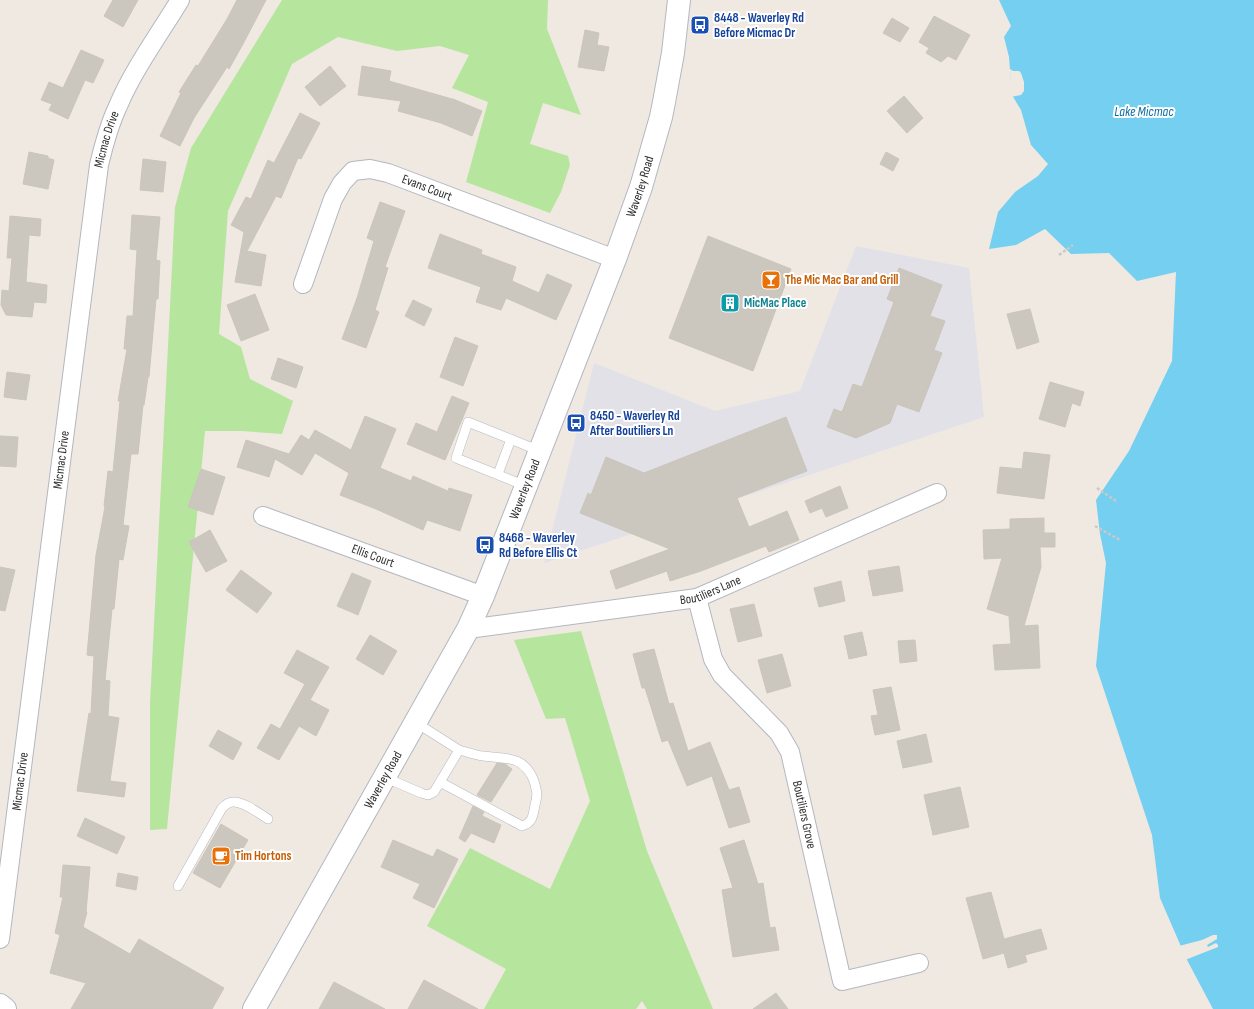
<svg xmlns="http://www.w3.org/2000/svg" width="1254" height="1009" font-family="'Sofia Sans Condensed',sans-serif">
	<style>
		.industrial { fill: #e3e1e8 }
		.green { fill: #b6e59e }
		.water { fill: #75cff0 }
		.pier { fill: #efe9e1 }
		.building { fill: #cbc7bf; stroke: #cbc5ba }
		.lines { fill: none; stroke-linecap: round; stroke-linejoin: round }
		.lane-casing { stroke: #b4b7c1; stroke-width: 10 }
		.street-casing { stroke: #b4b7c1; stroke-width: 20 }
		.secondary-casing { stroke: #b4b7c1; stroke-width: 24 }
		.path { stroke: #c9c9c9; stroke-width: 2.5; stroke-dasharray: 3 2; stroke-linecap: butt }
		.lane { stroke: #fff; stroke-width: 9 }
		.street { stroke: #fff; stroke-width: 18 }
		.secondary { stroke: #fff; stroke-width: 22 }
		.labels { text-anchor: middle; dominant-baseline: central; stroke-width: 4; stroke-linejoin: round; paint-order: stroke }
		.transit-label { font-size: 13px; font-weight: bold; fill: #164399; stroke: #fff; text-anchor: start }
		.street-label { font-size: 13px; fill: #2e2e2e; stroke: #fff }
		.food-label { font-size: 13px; font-weight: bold; fill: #c56008; stroke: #fff; text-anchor: start }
		.culture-label { font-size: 13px; font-weight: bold; fill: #0d838f; stroke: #fff; text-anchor: start }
		.water-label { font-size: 14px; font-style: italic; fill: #0d6fa3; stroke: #fff }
	</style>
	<rect width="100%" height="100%" fill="#efe9e1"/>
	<path class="industrial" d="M856 246 969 268 984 417 544 563 594 363 715 411 800 391Z"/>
	<g class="green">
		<path d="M282 0H548L547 29 581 115 543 103 530 144 568 156 570 165 561 192 550 213 466 182 488 102 452 88 469 55 440 46 397 51 338 37 292 64 228 211 219 334 241 347 250 379 293 401 282 434 241 431H205L167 829 150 830V704L175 207 191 148Z"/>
		<path d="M581 631 647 851 713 1009H647L642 1001 636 1009H484L506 969 427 926 470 848 550 889 590 801 565 718 546 719 514 640Z"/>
	</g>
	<path class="water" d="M999 0H1254V1009H1213L1186 958 1160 898 1152 835 1096 666 1106 563 1100 534 1096 500 1129 451 1172 361 1176 272 1137 281 1109 253 1071 254 1045 229 1016 245 989 249 998 212 1015 192 1038 176 1048 164 1031 145 1021 110 1012 95 1009 57 1004 37 1011 26Z"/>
	<g class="pier">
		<path d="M1010 69 1013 71H1019L1021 73 1024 82V91L1021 95 1011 97Z"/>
		<path d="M1213 935H1217V939L1207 945 1208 947 1216 943 1218 945V947L1185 960 1179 946 1202 940Z"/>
	</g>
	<g class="building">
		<path d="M113 0H138L123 27 104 16Z"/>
		<path d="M237 0H266L243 44 229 69 227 67 194 118 180 146 160 136 181 93 179 92 196 65 198 66 227 19Z"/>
		<path d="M934 16 970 35 956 60 948 56 941 62 926 53 929 48 919 42Z"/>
		<path d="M892 18 909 28 900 42 883 33Z"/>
		<path d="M585 30 599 33 597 45 609 47 604 71 578 67Z"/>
		<path d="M81 50 104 60 93 83 85 80 68 119 49 110 52 104 41 100 49 82 63 88Z"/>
		<path d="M330 66 346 86 320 106 305 87Z"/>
		<path d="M362 66 391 71 389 81 452 99H453L482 111 472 136 441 123 398 111 401 101 358 95Z"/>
		<path d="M904 96 923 118 907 133 887 111Z"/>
		<path d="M300 113 320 123 301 159 298 158 281 198 276 196 247 251 266 255 261 286 235 282 244 232 231 225 246 197 251 199 268 160 274 163Z"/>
		<path d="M29 152 48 156V158L54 160 48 189 23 184Z"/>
		<path d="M886 152 899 159 893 171 880 164Z"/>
		<path d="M143 159 166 162 163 192 140 190Z"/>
		<path d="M380 202 405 211 385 267 388 268 375 310 379 312 366 348 342 339 357 298 374 241 367 238Z"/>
		<path d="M132 215 160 217 156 260 160 261 158 299H156L149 377H148L144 405H143L138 454H131L123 525 129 526 123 560 119 559 114 609H112L105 680 110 681 108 716 119 718 110 781 126 783 124 797 77 791 89 713 91 714 94 656 87 655 96 555 105 507 104 506 108 471 113 472 120 401H118L127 349H124L127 316H133L137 250 130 249Z"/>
		<path d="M10 216 41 219 40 236 29 235 26 282 47 285 46 303 34 302 32 317 6 315 1 305 2 290 9 291 12 258H7Z"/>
		<path d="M440 234 482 250 481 254 516 267 512 281 539 293 547 274 572 285 556 320 506 298 501 310 476 302 481 287 428 268Z"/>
		<path d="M708 236 791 269 753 371 669 338Z"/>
		<path d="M899 268 942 285 930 316 945 321 934 350 942 353 919 412 897 404 890 423 856 438 827 427 834 409 842 412 853 384 862 387 894 302 887 299Z"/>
		<path d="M255 294 269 330 241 341 227 305Z"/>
		<path d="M413 300 432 309 424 326 405 316Z"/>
		<path d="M1030 309 1039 342 1017 349 1007 314Z"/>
		<path d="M455 337 478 346 463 386 440 377Z"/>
		<path d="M278 358 303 367 296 388 271 379Z"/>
		<path d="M7 372 30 375 26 400 4 397Z"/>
		<path d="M1050 382 1084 392 1080 406 1072 403 1065 427 1039 419Z"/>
		<path d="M452 396 469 403 445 460 407 444 416 423 437 432Z"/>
		<path d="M365 416 396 429 380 468 411 481 413 476 448 491 449 488 472 495 460 531 427 520 423 530 376 509 340 495 349 473 315 453 302 475 275 459 269 477 237 467 246 440 289 454 301 435 309 440 315 430 351 450Z"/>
		<path d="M786 417 807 471 737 498 749 527 787 511 799 540 769 552 766 546 701 571 670 581 667 571 616 589 610 571 670 549 580 513 588 493 591 495 606 457 644 473Z"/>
		<path d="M0 436 18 437 16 467 0 466Z"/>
		<path d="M1024 452 1050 455 1044 499 997 493 1000 467 1022 469Z"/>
		<path d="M201 469 225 477 213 515 188 507Z"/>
		<path d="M840 486 848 508 826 517 822 508 810 513 805 501Z"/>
		<path d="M1044 518V533H1055V547H1040L1041 567 1024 626 1038 625 1040 668 995 670 993 645 1011 644 1009 616 987 609 1002 558 984 559 983 530 1010 529V519Z"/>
		<path d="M210 530 227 561 206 572 189 542Z"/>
		<path d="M899 566 903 591 873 596 868 571Z"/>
		<path d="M0 567 15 570 5 611 0 610Z"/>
		<path d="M241 570 272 593 257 613 226 590Z"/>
		<path d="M352 573 371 581 358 615 337 606Z"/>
		<path d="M841 581 845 601 819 607 814 588Z"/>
		<path d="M754 604 762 636 738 642 730 609Z"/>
		<path d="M862 632 867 655 849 659 844 636Z"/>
		<path d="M370 635 397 651 383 675 356 659Z"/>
		<path d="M915 640 917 661 900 663 898 641Z"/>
		<path d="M654 649 669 704 673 703 688 751 710 742 729 790 739 787 750 822 729 828 712 776 687 786 668 740 662 742 645 688H642L633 654Z"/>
		<path d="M297 650 329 667 310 700 329 710 316 736 299 726 279 760 257 748 271 724 280 729 305 684 284 673Z"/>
		<path d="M782 654 791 686 767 693 758 660Z"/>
		<path d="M891 687 900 730 875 735 871 716 878 715 873 690Z"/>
		<path d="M218 730 242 743 233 760 209 746Z"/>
		<path d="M926 734 932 762 903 768 897 741Z"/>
		<path d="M497 763 505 764 512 769 491 802 477 795Z"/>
		<path d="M960 787 969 827 933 835 924 795Z"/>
		<path d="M473 806 484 812 482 816 501 825 494 843 471 833 465 842 459 838Z"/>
		<path d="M85 818 125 837 117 854 77 836Z"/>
		<path d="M221 824 248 840 220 888 193 873Z"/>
		<path d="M393 840 433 857 437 849 458 859 434 908 413 898 420 884 381 867Z"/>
		<path d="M744 840 758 884 763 883 770 928 775 927 779 950 733 957 722 890 733 888 720 848Z"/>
		<path d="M63 865 90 867 86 912H87L83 927 130 954 139 939 224 988 212 1009H71L86 983 50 973 60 935 55 933 63 897H60Z"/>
		<path d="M118 873 138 877 136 890 116 886Z"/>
		<path d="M991 892 1004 939 1041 929 1047 949 1025 955 1027 962 1008 968 1004 953 983 959 966 898Z"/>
		<path d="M424 980 478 1009H408Z"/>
		<path d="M334 982 385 1009H319Z"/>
		<path d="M776 993 788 1009H753Z"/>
	</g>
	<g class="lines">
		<g class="lane-casing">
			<g id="lane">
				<path d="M498 474 511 439"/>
				<path d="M526 486 456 458 468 422 540 451"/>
				<path d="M415 722 459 750 440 782"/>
				<path d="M384 777 421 793 428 795 434 792 440 782 522 826C533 823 533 815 535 805 538 794 537 792 534 781 524 755 506 759 483 756 475 755 467 752 459 750"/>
				<path d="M178 886 222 808C225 805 229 802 233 802 243 801 260 814 268 819"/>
			</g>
		</g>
		<g class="street-casing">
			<g id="street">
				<path id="s1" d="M303 284 333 199 342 183 353 171 370 169 388 173 615 259"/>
				<path id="s2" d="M263 516 483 596"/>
				<path id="s3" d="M697 598 713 659 722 675 779 733 790 752 842 981 919 963"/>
				<path id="s4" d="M468 629 697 598 937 493"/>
				<path id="s5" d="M0 939 99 165C104 144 109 125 118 106 133 70 160 33 180 0"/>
			</g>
		</g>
		<g class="secondary-casing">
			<g id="secondary">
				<path d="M0 1005 5 1009"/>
				<path id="s6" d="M254 1009 468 629 483 596 615 259 641 187 661 117 664 102 673 53 679 0"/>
			</g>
		</g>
		<g class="path">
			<path d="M1059 255 1073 245"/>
			<path d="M1097 488 1116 501"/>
			<path d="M1095 526 1120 540"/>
		</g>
		<use href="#lane" class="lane"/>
		<use href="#street" class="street"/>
		<use href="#secondary" class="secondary"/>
	</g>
	<defs>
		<g id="bus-square" transform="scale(1)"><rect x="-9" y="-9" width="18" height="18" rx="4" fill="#1a4fb4" stroke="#fff"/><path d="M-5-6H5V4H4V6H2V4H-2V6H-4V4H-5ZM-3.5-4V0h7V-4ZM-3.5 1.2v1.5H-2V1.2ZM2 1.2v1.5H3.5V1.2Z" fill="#fff"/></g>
		<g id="bar-square" transform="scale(1)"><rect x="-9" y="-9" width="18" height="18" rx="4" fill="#e8710a" stroke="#fff"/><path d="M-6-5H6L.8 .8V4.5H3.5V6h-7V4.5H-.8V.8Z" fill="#fff"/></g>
		<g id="building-square" transform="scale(1)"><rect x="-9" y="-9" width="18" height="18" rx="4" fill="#0f9aa8" stroke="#fff"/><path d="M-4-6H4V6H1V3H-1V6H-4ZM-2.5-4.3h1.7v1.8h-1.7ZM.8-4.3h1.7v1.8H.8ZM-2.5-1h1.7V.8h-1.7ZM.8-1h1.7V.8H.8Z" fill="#fff"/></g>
		<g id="cafe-square" transform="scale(1)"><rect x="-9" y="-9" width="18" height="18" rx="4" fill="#e8710a" stroke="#fff"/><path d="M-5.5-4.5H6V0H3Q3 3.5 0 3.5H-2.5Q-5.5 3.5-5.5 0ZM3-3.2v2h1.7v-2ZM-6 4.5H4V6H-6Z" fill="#fff"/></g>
	</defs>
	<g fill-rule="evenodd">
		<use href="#bus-square" x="700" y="25"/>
		<use href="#bar-square" x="771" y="280"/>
		<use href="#building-square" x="730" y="303"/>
		<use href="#bus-square" x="576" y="423"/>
		<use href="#bus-square" x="485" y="545"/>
		<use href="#cafe-square" x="221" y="856"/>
	</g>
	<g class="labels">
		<g class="transit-label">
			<text x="714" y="18">8448 - Waverley Rd<tspan x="714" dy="15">Before Micmac Dr</tspan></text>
			<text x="590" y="416">8450 - Waverley Rd<tspan x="590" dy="15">After Boutiliers Ln</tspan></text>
			<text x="499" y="538">8468 - Waverley<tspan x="499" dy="15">Rd Before Ellis Ct</tspan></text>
		</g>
		<g class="street-label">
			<text stroke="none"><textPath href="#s5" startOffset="807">Micmac Drive</textPath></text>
			<text stroke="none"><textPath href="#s6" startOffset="911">Waverley Road</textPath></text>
			<text stroke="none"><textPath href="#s1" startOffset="202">Evans Court</textPath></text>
			<text stroke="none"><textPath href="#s5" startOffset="483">Micmac Drive</textPath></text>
			<text stroke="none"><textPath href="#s6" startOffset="587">Waverley Road</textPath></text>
			<text stroke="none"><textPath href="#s2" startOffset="117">Ellis Court</textPath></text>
			<text stroke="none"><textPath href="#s4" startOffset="246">Boutiliers Lane</textPath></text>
			<text stroke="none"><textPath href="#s6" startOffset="263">Waverley Road</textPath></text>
			<text stroke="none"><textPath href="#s5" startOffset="159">Micmac Drive</textPath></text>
			<text stroke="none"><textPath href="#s3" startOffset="249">Boutiliers Grove</textPath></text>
		</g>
		<g class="food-label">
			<text x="785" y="280">The Mic Mac Bar and Grill</text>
			<text x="235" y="856">Tim Hortons</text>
		</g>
		<g class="culture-label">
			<text x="744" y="303">MicMac Place</text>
		</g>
		<g class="water-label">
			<text x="1144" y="111">Lake Micmac</text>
		</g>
	</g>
</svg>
